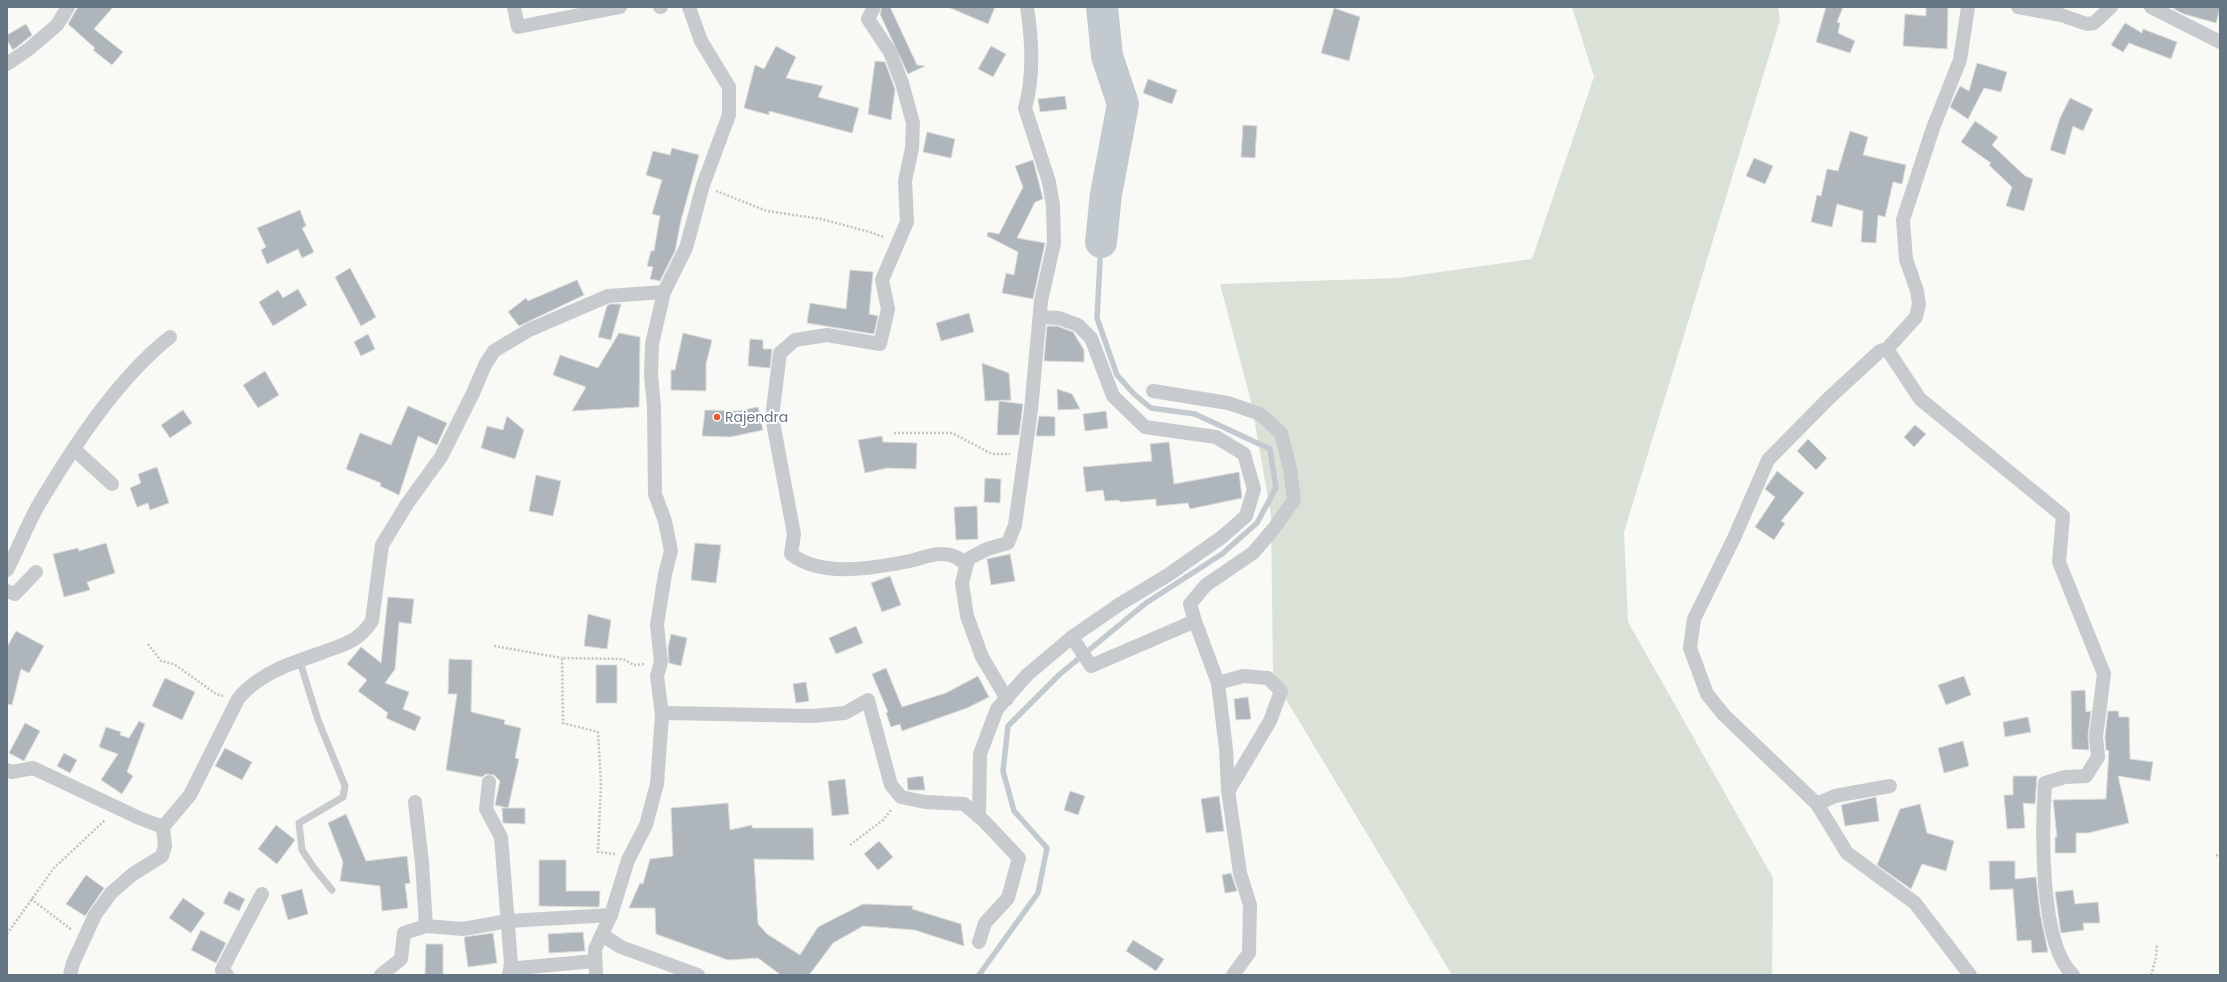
<svg xmlns="http://www.w3.org/2000/svg" width="2227" height="982" font-family="Poppins,sans-serif">
	<style>
		.green { fill: #dae1d7 }
		.lines { fill: none; stroke-linecap: round; stroke-linejoin: round }
		.stream { stroke: #c2cacf; stroke-width: 5.5 }
		.river { stroke: #c2cacf; stroke-width: 32 }
		.building { fill: #aeb6bc; stroke: #dbdbd9 }
		.path { stroke: #c1c3c5; stroke-width: 2.5; stroke-dasharray: 2 2; stroke-linecap: butt }
		.service { stroke: #c7cbce; stroke-width: 7 }
		.minor { stroke: #c7cbce; stroke-width: 14 }
		.poi-dot { fill: #e55b2b; stroke: #fff; stroke-width: 1.5 }
		.labels { text-anchor: middle; dominant-baseline: central; stroke-width: 4; stroke-linejoin: round; paint-order: stroke }
		.poi-label { font-size: 14px; fill: #647482; stroke: #fff; text-anchor: start }
	</style>
	<rect width="100%" height="100%" fill="#f9f9f6"/>
	<path class="green" d="M1572 7H1778L1780 20 1624 532 1628 622 1773 878 1772 975H1452L1281 691 1273 673 1271 515 1251 401 1220 284 1398 278 1532 259 1594 77Z"/>
	<g class="lines">
		<path class="stream" d="M979 975 1038 893 1047 848 1014 811 1003 771 1008 726 1060 674 1146 603 1222 554 1257 523 1276 488 1270 449 1195 414 1151 408 1134 394 1117 375 1097 318 1101 242"/>
		<path class="river" d="M1101 242 1106 194 1123 104 1107 56 1102 7"/>
	</g>
	<g class="building">
		<path d="M78 7H113L94 29 123 52 112 65 93 50 95 48 68 24Z"/>
		<path d="M882 7H890L917 65 925 66 908 74 880 14Z"/>
		<path d="M948 7H995L988 24Z"/>
		<path d="M1826 7H1843L1837 22 1840 23 1838 33 1855 41 1850 53 1816 42Z"/>
		<path d="M1926 7H1948L1947 49 1903 46 1905 14 1926 16Z"/>
		<path d="M2174 7H2220V8L2216 23 2184 14 2174 9Z"/>
		<path d="M1334 8 1360 17 1349 61 1321 53Z"/>
		<path d="M2125 23 2142 33 2143 29 2177 42 2171 59 2129 43 2123 52 2111 45Z"/>
		<path d="M26 24 32 35 13 50 7 40V35Z"/>
		<path d="M776 46 796 57 786 78 823 86 818 97 859 108 852 133 769 111V115L744 108 755 65 764 69Z"/>
		<path d="M991 46 1006 54 993 77 978 69Z"/>
		<path d="M875 61 885 62 895 89 891 120 868 114Z"/>
		<path d="M1977 63 2007 72 2001 92 1984 88 1968 119 1950 107 1960 86 1969 91Z"/>
		<path d="M1148 79 1177 90 1172 104 1143 93Z"/>
		<path d="M1065 96 1067 109 1040 112 1038 99Z"/>
		<path d="M2070 98 2093 109 2083 131 2073 126 2065 155 2050 150 2060 118Z"/>
		<path d="M1975 121 1998 137 1992 145 2025 176 2033 179 2024 211 2006 206 2012 187 1989 165 1991 163 1961 142Z"/>
		<path d="M1243 125 1257 126 1255 158 1241 157Z"/>
		<path d="M1850 131 1868 137 1863 155 1906 165 1902 184 1893 182 1885 217 1878 215 1876 243 1861 242 1863 211 1837 204 1832 227 1811 222 1817 195 1821 196 1827 169 1838 171Z"/>
		<path d="M927 132 955 139 951 158 923 152Z"/>
		<path d="M672 148 699 155 681 220 675 251 660 281 650 279 653 267 647 266 651 251H654L660 216 652 214 662 180 646 175 653 151 670 155Z"/>
		<path d="M1754 158 1773 166 1765 184 1746 176Z"/>
		<path d="M1033 160 1043 199 1035 202 1017 238 1045 243 1033 299 1002 293 1006 273 1014 275 1018 252 987 236 988 232 999 234 1023 187 1015 166Z"/>
		<path d="M300 210 306 226 302 228 314 252 302 258 298 249 267 264 261 250 266 247 257 228Z"/>
		<path d="M350 268 376 317 361 326 335 277Z"/>
		<path d="M850 270 873 272 869 314 878 316 874 334 807 323 810 303 846 309Z"/>
		<path d="M577 280 584 295 519 326 508 312 526 298 528 301Z"/>
		<path d="M298 289 307 305 273 326 259 302 278 290 283 298Z"/>
		<path d="M610 304H621L611 340 598 337 607 306Z"/>
		<path d="M969 313 974 332 941 341 936 323Z"/>
		<path d="M1047 326H1057L1073 332 1084 350V362L1044 361Z"/>
		<path d="M619 333 640 337 639 407 572 411 586 387 553 375 560 355 598 368Z"/>
		<path d="M683 333 712 340 706 364V391L671 390V370H675Z"/>
		<path d="M368 334 375 349 361 356 354 342Z"/>
		<path d="M750 339 763 340V349H772L770 368 748 366Z"/>
		<path d="M982 363 1009 373 1011 400 985 401Z"/>
		<path d="M265 371 279 395 258 408 243 385Z"/>
		<path d="M1057 389 1072 394 1080 409 1058 410Z"/>
		<path d="M999 401 1023 404 1019 435H997Z"/>
		<path d="M408 406 447 423 437 445 418 436 399 495 380 486 381 483 346 469 360 433 391 445Z"/>
		<path d="M758 407 763 430 730 437 702 436 705 410 738 411Z"/>
		<path d="M183 410 192 423 170 438 161 425Z"/>
		<path d="M1106 411 1108 428 1085 431 1083 414Z"/>
		<path d="M507 416 524 430 515 459 481 448 487 426 503 430Z"/>
		<path d="M1039 416 1055 417V436H1036Z"/>
		<path d="M1915 425 1926 434 1914 447 1904 437Z"/>
		<path d="M882 436 883 442 917 443 916 469 887 468 865 473 858 440Z"/>
		<path d="M1808 439 1827 458 1816 470 1797 451Z"/>
		<path d="M1169 442 1174 484 1239 472 1242 498 1190 509 1188 503 1156 506V499L1120 502 1119 500 1105 501 1103 490 1086 492 1083 467 1152 461 1150 444Z"/>
		<path d="M157 467 169 503 150 510 148 503 137 507 130 488 141 483 138 474Z"/>
		<path d="M1777 471 1804 493 1781 521 1785 523 1774 540 1755 527 1775 497 1765 489Z"/>
		<path d="M536 475 561 481 553 516 529 511Z"/>
		<path d="M985 478 1001 479 1000 503 984 502Z"/>
		<path d="M977 506 978 539 956 540 954 507Z"/>
		<path d="M106 543 115 573 87 582 90 590 64 597 53 554 78 548 79 551Z"/>
		<path d="M695 543 721 545 716 583 691 580Z"/>
		<path d="M1010 554 1015 581 991 585 987 559Z"/>
		<path d="M890 576 901 605 882 612 871 583Z"/>
		<path d="M388 597 414 599 411 624 399 622 395 669 385 683 409 692 403 709 421 717 415 731 386 718 388 713 358 691 367 680 347 664 361 647 381 663Z"/>
		<path d="M588 614 611 620 607 649 584 646Z"/>
		<path d="M856 626 863 643 836 654 829 638Z"/>
		<path d="M16 631 44 646 29 673 21 669 12 705 7 704V647Z"/>
		<path d="M671 634 687 638 681 666 669 663 668 648Z"/>
		<path d="M449 659 472 660 471 712 505 720 504 724 521 728 515 758 519 759 508 808 495 805 500 781 494 775 486 774 482 777 446 770 457 694H448Z"/>
		<rect x="596" y="665" width="21" height="38"/>
		<path d="M886 668 902 707 946 693 978 676 989 697 967 708 902 731 900 724 891 727 886 713 888 712 872 674Z"/>
		<path d="M1964 676 1971 695 1946 705 1938 685Z"/>
		<path d="M165 678 195 692 182 720 152 706Z"/>
		<path d="M806 682 809 701 796 703 793 684Z"/>
		<path d="M2085 690 2086 712 2091 711 2088 736 2089 750 2072 749 2071 691Z"/>
		<path d="M1248 697 1251 719 1236 720 1234 699Z"/>
		<path d="M2108 711H2118L2119 717H2129L2130 759 2153 762 2150 781 2118 776 2129 823 2088 833H2076V853H2055V837H2057L2053 800 2106 799 2109 751 2106 750 2105 737Z"/>
		<path d="M2028 717 2031 732 2005 737 2003 722Z"/>
		<path d="M139 721 145 724 127 772 133 776 122 794 101 780 118 754 99 747 106 727 121 732 120 735 129 738Z"/>
		<path d="M25 723 40 731 24 761 9 753Z"/>
		<path d="M1963 741 1969 766 1944 773 1938 748Z"/>
		<path d="M225 748 252 762 242 780 215 766Z"/>
		<path d="M64 753 77 760 70 773 57 766Z"/>
		<path d="M923 776 925 790H908L907 778Z"/>
		<path d="M2013 776H2037L2035 804 2023 803 2025 828 2007 829 2004 795H2013Z"/>
		<path d="M845 779 849 814 832 816 828 781Z"/>
		<path d="M1070 791 1085 796 1078 815 1064 810Z"/>
		<path d="M1219 796 1224 831 1206 833 1201 799Z"/>
		<path d="M1876 797 1879 821 1845 826 1841 805Z"/>
		<path d="M728 803 730 830 752 825V828H813L814 860 754 859 758 924 767 934 800 955 818 927 863 904 913 906 912 909 961 924 964 946 915 930 863 926 833 943 809 975H781L758 958 728 960 656 934 655 908H629L640 883 643 884 650 859 673 856 671 808Z"/>
		<path d="M1920 804 1927 833 1954 841 1946 871 1922 864 1911 889 1877 865 1900 809Z"/>
		<path d="M502 808H525V824L503 823Z"/>
		<path d="M346 814 366 861 407 856 410 883 405 884 408 908 382 911 380 886 340 881 343 862 328 823Z"/>
		<path d="M276 825 295 840 277 864 258 849Z"/>
		<path d="M879 841 893 857 878 870 864 854Z"/>
		<path d="M539 860H566V891H600L599 907 539 906Z"/>
		<path d="M1989 861H2015V879L2036 877 2040 913 2048 952 2032 953 2031 940 2017 941 2013 889 1990 890Z"/>
		<path d="M1231 873 1237 891 1225 893 1222 875Z"/>
		<path d="M86 875 104 888 85 916 66 904Z"/>
		<path d="M302 889 308 914 288 920 281 895Z"/>
		<path d="M2073 890 2075 904 2098 902 2100 923H2083L2084 930 2061 933 2055 892Z"/>
		<path d="M229 891 245 899 239 911 223 903Z"/>
		<path d="M183 898 205 913 191 933 169 918Z"/>
		<path d="M201 930 226 943 216 963 191 950Z"/>
		<path d="M583 932 585 951 549 953 548 934Z"/>
		<path d="M493 933 497 963 468 967 464 937Z"/>
		<path d="M1133 940 1164 959 1156 971 1126 951Z"/>
		<path d="M426 944H443V975H425Z"/>
	</g>
	<g class="lines">
		<g class="path">
			<path d="M716 191 767 211 821 219 866 231 884 237"/>
			<path d="M894 433H952L992 454H1010"/>
			<path d="M148 644 161 661 174 664 216 694 223 696"/>
			<path d="M494 646 562 658"/>
			<path d="M850 845 883 820 892 809"/>
			<path d="M615 854 598 852 601 784 598 732 563 723 562 658 623 659 634 665 644 664"/>
			<path d="M2216 855 2220 856"/>
			<path d="M31 899 72 930"/>
			<path d="M7 934 54 868 105 820"/>
			<path d="M2151 975 2156 958 2157 944"/>
		</g>
		<path class="service" d="M300 662 318 720 345 786 343 797 299 823 302 850 314 868 332 890"/>
		<g class="minor">
			<path d="M514 7 518 27 620 7"/>
			<path d="M660 7H661"/>
			<path d="M874 7 868 19 890 52 902 83 913 123 912 148 905 181 907 222 882 280 888 309 880 344 827 335 795 340 780 353 772 417 794 534 791 554C821 578 875 568 910 561 920 559 932 553 942 554 953 554 959 558 966 565"/>
			<path d="M1968 7 1960 60 1933 128 1903 220 1906 259 1917 291 1919 304 1916 317 1887 349 1880 351 1829 398 1768 460 1734 538 1694 619 1690 648 1707 694 1724 715 1817 804 1847 853 1915 903 1970 975"/>
			<path d="M2018 7 2061 15 2087 24 2094 23 2111 7"/>
			<path d="M2151 7 2220 42"/>
			<path d="M7 64 29 49 57 25 68 7"/>
			<path d="M1887 349 1920 399 2063 516 2059 562 2104 674 2096 737 2098 757 2086 776 2065 777 2045 783C2042 827 2039 944 2073 975"/>
			<path d="M1153 391 1228 403 1260 414 1281 433 1290 469 1294 500 1275 527 1253 553 1206 585 1190 604 1195 621"/>
			<path d="M75 450 112 484"/>
			<path d="M7 570C18 549 27 525 39 504 74 446 117 379 170 337"/>
			<path d="M7 591 15 594 36 572"/>
			<path d="M1072 637 1091 666 1195 621 1218 683 1226 749 1228 790 1240 873 1250 905 1249 953 1233 975"/>
			<path d="M1218 683 1243 676 1268 678 1281 691 1270 721 1229 790"/>
			<path d="M1007 699 982 657 967 616 962 583 968 559 987 549 1008 543 1015 525 1031 410 1041 301 1054 243 1053 206 1049 182 1025 108C1034 77 1032 39 1027 7"/>
			<path d="M662 715 667 713 812 716 845 713 868 700 891 785 901 797 925 802 964 804 983 820 1019 858 1008 898 985 923 979 942"/>
			<path d="M7 770 12 772 33 768 139 818 163 827 190 795 238 699C258 674 291 663 321 653 344 644 357 643 372 621L382 545 407 504 441 457 473 393 485 365 494 351 529 330 608 296 664 292"/>
			<path d="M489 782 486 809 501 837 511 963 509 975"/>
			<path d="M415 802 422 863 426 926"/>
			<path d="M1817 804 1835 796 1890 786"/>
			<path d="M979 817 980 754 997 709 1027 675 1072 637 1120 604 1168 575 1222 537 1246 516 1254 489 1244 454 1216 437 1145 427 1113 396 1091 338 1078 325 1059 318 1040 317"/>
			<path d="M602 935 621 947 698 975"/>
			<path d="M70 975 73 963 95 915 111 893 133 874 162 856 165 846 163 827"/>
			<path d="M227 975 222 970 227 960 262 894"/>
			<path d="M381 975 401 959 404 933 426 926 463 929 508 921 611 915"/>
			<path d="M512 975 518 968 595 961"/>
			<path d="M596 975 595 949 611 915 628 860 646 825 657 784 662 715 657 676 661 662 657 625 665 574 671 551 665 521 655 494 654 407 651 375 652 344 664 292 686 248 703 185 729 115V87L701 41 689 7"/>
		</g>
	</g>
	<circle class="poi-dot" cx="717" cy="417" r="4"/>
	<g class="labels">
		<g class="poi-label">
			<text x="725" y="417">Rajendra</text>
		</g>
	</g>
	<rect width="2227" height="982" fill="none" stroke="#647482" stroke-width="16"/>
</svg>
